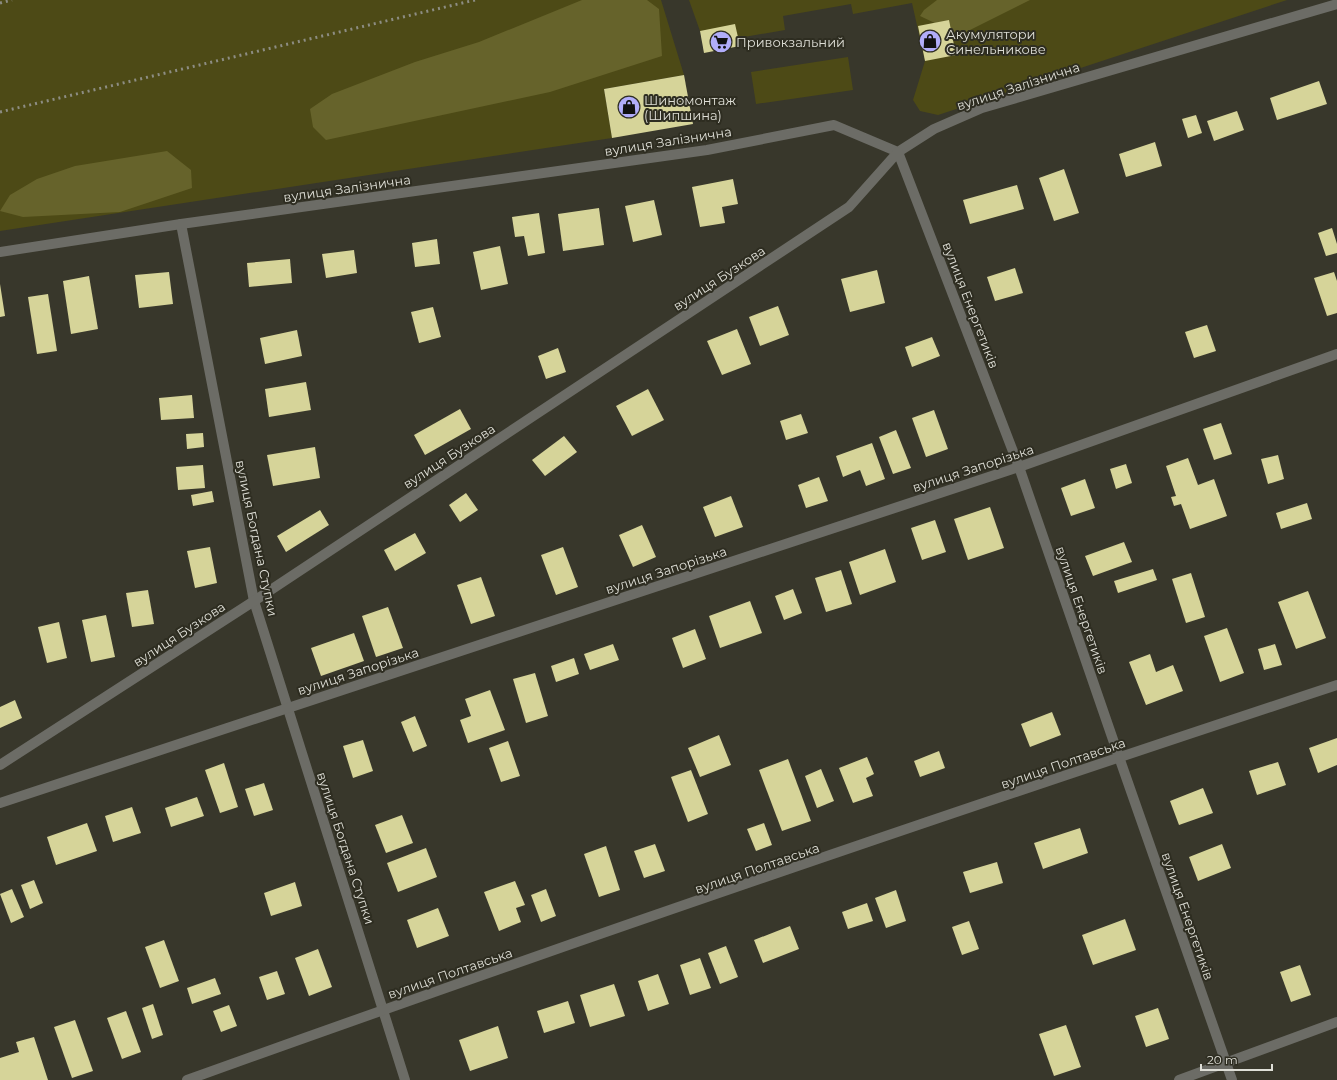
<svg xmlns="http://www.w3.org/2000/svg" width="1337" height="1080" font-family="Montserrat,sans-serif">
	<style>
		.green { fill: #4d4a16 }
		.forest { fill: #66632b }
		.building { fill: #d6d499 }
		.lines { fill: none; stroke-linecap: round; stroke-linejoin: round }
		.street { stroke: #6c6c66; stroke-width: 10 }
		.rail { stroke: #8d8d83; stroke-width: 3; stroke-dasharray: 2 4; stroke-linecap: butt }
		.labels { text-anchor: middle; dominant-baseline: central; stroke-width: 4; stroke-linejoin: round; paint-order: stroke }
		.poi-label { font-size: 13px; fill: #dfdfd7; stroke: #2e2d21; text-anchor: start }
		.street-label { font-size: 13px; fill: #dfdfd7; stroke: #2e2d21 }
	</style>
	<rect width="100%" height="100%" fill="#38372b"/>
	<g class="green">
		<path d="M0 0H661L684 75 604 89 612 138 0 231Z"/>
		<path d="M689 0H1287L938 115 920 111 913 100 925 61 912 3 853 14 851 4 783 16 785 30 738 38 700 31Z"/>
		<path d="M848 57 853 90 756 104 751 72Z"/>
	</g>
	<g class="forest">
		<path d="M582 0H647L659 9 662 56 550 92 326 140 313 127 310 109 332 94 415 62 479 42Z"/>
		<path d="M937 0H1030L960 35 920 16 924 10Z"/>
		<path d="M167 151 191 170 192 188 120 212 23 217 0 211 10 195 37 179 75 166Z"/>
	</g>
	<g class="building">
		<path d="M949 20 956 55 925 61 918 26Z"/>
		<path d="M735 24 740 46 704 53 700 31Z"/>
		<path d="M684 75 693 124 612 138 604 89Z"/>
		<path d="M1319 81 1327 104 1277 120 1270 98Z"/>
		<path d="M1237 111 1244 130 1214 141 1207 121Z"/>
		<path d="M1196 115 1202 133 1188 138 1182 119Z"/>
		<path d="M1155 142 1162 166 1126 177 1119 154Z"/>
		<path d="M1064 169 1079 213 1054 221 1039 178Z"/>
		<path d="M733 179 738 204 722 207 725 223 700 227 692 187Z"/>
		<path d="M1017 185 1024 209 970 224 963 200Z"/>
		<path d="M654 200 662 235 633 242 625 206Z"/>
		<path d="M599 208 604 245 563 251 558 214Z"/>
		<path d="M539 213 545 253 528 256 524 236 515 237 512 217Z"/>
		<path d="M1332 228 1337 244V253L1326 256 1318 233Z"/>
		<path d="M437 239 440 264 415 267 412 243Z"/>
		<path d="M500 246 508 284 481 290 473 252Z"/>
		<path d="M354 250 357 273 326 278 322 254Z"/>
		<path d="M290 259 292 283 249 287 247 263Z"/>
		<path d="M1015 268 1023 293 995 301 987 277Z"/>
		<path d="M877 270 885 303 850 312 841 279Z"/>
		<path d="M169 272 173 304 139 308 135 275Z"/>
		<path d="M1334 272 1337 281V313L1327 316 1314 278Z"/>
		<path d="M89 276 98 329 71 334 63 281Z"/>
		<path d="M0 284 5 316 0 317Z"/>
		<path d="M48 294 57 351 37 354 28 297Z"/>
		<path d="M778 306 789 335 760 346 749 317Z"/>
		<path d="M433 307 441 337 419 343 411 312Z"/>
		<path d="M1207 325 1216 351 1194 358 1185 332Z"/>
		<path d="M737 329 751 364 722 375 707 341Z"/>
		<path d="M297 330 302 356 265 364 260 338Z"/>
		<path d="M932 337 940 356 912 367 905 347Z"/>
		<path d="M558 348 566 372 546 379 538 356Z"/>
		<path d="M306 382 311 410 269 417 265 389Z"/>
		<path d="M648 389 664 420 632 436 616 406Z"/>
		<path d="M192 395 194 418 161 420 159 398Z"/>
		<path d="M460 409 471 429 425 455 414 435Z"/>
		<path d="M934 410 948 449 926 457 912 418Z"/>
		<path d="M801 414 808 433 786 440 780 421Z"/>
		<path d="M1221 423 1232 454 1214 460 1203 429Z"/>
		<path d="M896 430 911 468 893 474 879 437Z"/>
		<path d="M203 433 204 447 187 449 186 434Z"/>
		<path d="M564 436 577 452 545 476 532 460Z"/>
		<path d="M872 443 885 479 866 486 860 470 843 477 836 456Z"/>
		<path d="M315 447 320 478 273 486 267 455Z"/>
		<path d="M1278 455 1284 479 1268 484 1261 459Z"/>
		<path d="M1188 458 1198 485 1214 479 1227 516 1190 529 1181 504 1174 506 1171 497 1176 496 1166 466Z"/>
		<path d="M1126 464 1132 483 1116 489 1110 469Z"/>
		<path d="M203 465 205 488 178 490 176 467Z"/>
		<path d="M819 477 828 501 806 508 798 485Z"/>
		<path d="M1085 479 1095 508 1071 516 1061 488Z"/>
		<path d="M212 491 214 502 193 506 191 495Z"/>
		<path d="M466 493 478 510 460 522 449 505Z"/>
		<path d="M731 496 743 527 715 537 703 507Z"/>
		<path d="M1307 503 1312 519 1281 529 1276 513Z"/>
		<path d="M990 507 1004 548 968 560 954 519Z"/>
		<path d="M320 510 329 525 286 552 277 536Z"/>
		<path d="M935 520 946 552 922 560 911 528Z"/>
		<path d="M642 525 656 557 633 567 619 535Z"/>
		<path d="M415 533 426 553 395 571 384 550Z"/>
		<path d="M1124 542 1132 562 1093 576 1085 556Z"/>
		<path d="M210 547 217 583 195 588 187 551Z"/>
		<path d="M563 547 578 587 556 595 541 555Z"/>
		<path d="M885 549 896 582 860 595 849 562Z"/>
		<path d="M1153 569 1157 580 1118 593 1114 581Z"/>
		<path d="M841 570 852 604 826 612 815 578Z"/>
		<path d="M1191 573 1205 617 1186 623 1172 579Z"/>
		<path d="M481 577 495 616 471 624 457 585Z"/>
		<path d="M793 589 802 613 784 620 775 596Z"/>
		<path d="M148 590 154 624 132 627 126 593Z"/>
		<path d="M1308 591 1326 638 1296 649 1278 602Z"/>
		<path d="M750 601 762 633 720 648 709 616Z"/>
		<path d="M388 607 403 648 376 657 362 616Z"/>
		<path d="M106 615 115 657 91 662 82 620Z"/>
		<path d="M59 622 67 658 47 663 38 627Z"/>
		<path d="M1227 628 1244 673 1220 682 1204 636Z"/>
		<path d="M695 629 706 659 683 668 672 638Z"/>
		<path d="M354 633 364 661 321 676 311 648Z"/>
		<path d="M613 644 619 660 590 670 584 654Z"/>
		<path d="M1275 644 1282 665 1264 670 1258 649Z"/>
		<path d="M1150 654 1156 672 1173 665 1183 691 1146 705 1129 662Z"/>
		<path d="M574 658 579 674 556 682 551 666Z"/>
		<path d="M535 673 548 716 526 723 513 679Z"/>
		<path d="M490 690 505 730 468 743 460 720 471 716 465 699Z"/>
		<path d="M15 700 22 718 0 728V707Z"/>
		<path d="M1052 712 1061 735 1030 747 1021 724Z"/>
		<path d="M415 716 427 746 413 752 401 722Z"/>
		<path d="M719 735 731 765 700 777 688 748Z"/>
		<path d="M1337 738V765L1318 773 1309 748Z"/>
		<path d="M363 740 373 771 353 778 343 746Z"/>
		<path d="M508 741 520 776 501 782 489 748Z"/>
		<path d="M939 751 945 768 920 777 914 761Z"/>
		<path d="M867 757 874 774 866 778 873 796 853 803 839 768Z"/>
		<path d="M788 759 811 821 782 831 759 770Z"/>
		<path d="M1278 762 1286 785 1257 795 1249 771Z"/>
		<path d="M224 763 238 807 220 813 205 770Z"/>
		<path d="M821 769 834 801 817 808 805 776Z"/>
		<path d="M691 770 708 814 688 822 671 777Z"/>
		<path d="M264 783 273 810 254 816 245 789Z"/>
		<path d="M1203 788 1213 813 1179 825 1170 801Z"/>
		<path d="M197 797 204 816 171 827 165 808Z"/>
		<path d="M132 807 141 833 113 842 105 816Z"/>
		<path d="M402 815 413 843 386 853 375 825Z"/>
		<path d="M87 823 97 851 56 865 47 837Z"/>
		<path d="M764 823 772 845 756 851 747 829Z"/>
		<path d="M1080 828 1088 853 1043 869 1034 843Z"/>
		<path d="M655 844 665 871 644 878 634 851Z"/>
		<path d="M1222 844 1231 868 1198 881 1189 857Z"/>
		<path d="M606 846 620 890 599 897 584 854Z"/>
		<path d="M426 848 437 877 398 892 387 863Z"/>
		<path d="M997 862 1003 883 970 893 963 872Z"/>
		<path d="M34 880 43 903 30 909 21 885Z"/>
		<path d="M515 881 525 905 516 908 521 922 499 931 484 892Z"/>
		<path d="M295 882 302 906 271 916 264 893Z"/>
		<path d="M12 889 24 917 11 923 0 894Z"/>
		<path d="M546 889 556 916 541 922 531 895Z"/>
		<path d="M896 890 906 921 886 928 875 898Z"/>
		<path d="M867 903 873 921 848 929 842 912Z"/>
		<path d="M438 908 449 936 417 948 407 920Z"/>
		<path d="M1125 919 1136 950 1093 965 1082 935Z"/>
		<path d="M969 921 979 949 962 955 952 927Z"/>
		<path d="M790 926 799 949 763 963 754 940Z"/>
		<path d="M164 940 179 981 160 988 145 947Z"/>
		<path d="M726 946 738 977 720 984 708 953Z"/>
		<path d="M318 949 332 987 309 996 295 958Z"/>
		<path d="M700 958 711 988 690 995 680 965Z"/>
		<path d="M1300 965 1311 995 1291 1002 1280 972Z"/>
		<path d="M277 971 285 994 267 1000 259 977Z"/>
		<path d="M658 974 669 1004 648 1011 638 981Z"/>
		<path d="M215 978 221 994 192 1004 187 988Z"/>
		<path d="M614 984 625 1016 590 1027 580 995Z"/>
		<path d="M568 1001 575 1023 544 1033 537 1011Z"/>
		<path d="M153 1004 163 1035 152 1039 142 1008Z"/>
		<path d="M229 1005 237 1026 221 1032 213 1011Z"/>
		<path d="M1158 1008 1169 1039 1146 1047 1135 1016Z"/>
		<path d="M126 1011 141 1052 122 1059 107 1018Z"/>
		<path d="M75 1020 93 1071 72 1078 54 1027Z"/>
		<path d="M1066 1025 1081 1067 1054 1076 1039 1034Z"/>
		<path d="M498 1026 508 1058 470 1071 459 1040Z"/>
		<path d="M34 1037 48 1080H0V1058L19 1052 16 1042Z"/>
	</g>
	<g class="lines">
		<g class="street">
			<path d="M181 224 254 601 405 1080"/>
			<path d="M0 252 181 224 707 150 834 125 898 152 934 129 982 108 1337 4"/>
			<path d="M0 765 254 601 849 207 898 152 1019 467 1119 757 1232 1080"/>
			<path d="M0 803 1019 467 1337 354"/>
			<path d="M187 1080C568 943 952 812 1337 685"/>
			<path d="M1179 1080 1337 1022"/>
		</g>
		<g class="rail">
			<path d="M0 3 12 0"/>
			<path d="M0 112 475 0"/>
		</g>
	</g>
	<defs>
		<g id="shop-disc" transform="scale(1.15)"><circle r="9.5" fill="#b1adfa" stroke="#2e2d21"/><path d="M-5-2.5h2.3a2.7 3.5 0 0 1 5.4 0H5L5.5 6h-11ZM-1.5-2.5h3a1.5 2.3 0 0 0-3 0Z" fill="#111"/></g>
		<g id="supermarket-disc" transform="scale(1.15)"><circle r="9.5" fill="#b1adfa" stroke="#2e2d21"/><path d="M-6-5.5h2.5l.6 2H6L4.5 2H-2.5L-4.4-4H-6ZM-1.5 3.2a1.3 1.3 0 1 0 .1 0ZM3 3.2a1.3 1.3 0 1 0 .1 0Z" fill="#111"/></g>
	</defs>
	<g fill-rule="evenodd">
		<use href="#shop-disc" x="930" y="41"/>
		<use href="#supermarket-disc" x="721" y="42"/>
		<use href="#shop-disc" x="629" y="107"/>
	</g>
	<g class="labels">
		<g class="poi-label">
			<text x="946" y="34">Акумулятори<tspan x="946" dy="15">Синельникове</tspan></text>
			<text x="736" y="42">Привокзальний</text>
			<text x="644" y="100">Шиномонтаж<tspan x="644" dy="15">(Шипшина)</tspan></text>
		</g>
		<g class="street-label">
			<text transform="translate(1018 86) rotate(-18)">вулиця Залізнична</text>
			<text transform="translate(668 141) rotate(-9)">вулиця Залізнична</text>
			<text transform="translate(347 188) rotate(-8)">вулиця Залізнична</text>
			<text transform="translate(719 278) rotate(-33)">вулиця Бузкова</text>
			<text transform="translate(971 305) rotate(69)">вулиця Енергетиків</text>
			<text transform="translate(449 456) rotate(-33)">вулиця Бузкова</text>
			<text transform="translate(973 468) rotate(-18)">вулиця Запорізька</text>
			<text transform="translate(257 538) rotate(78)">вулиця Богдана Ступки</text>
			<text transform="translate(666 570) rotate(-18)">вулиця Запорізька</text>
			<text transform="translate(1082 610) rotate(71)">вулиця Енергетиків</text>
			<text transform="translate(179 634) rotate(-33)">вулиця Бузкова</text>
			<text transform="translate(358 671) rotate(-18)">вулиця Запорізька</text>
			<text transform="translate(1063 763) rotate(-19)">вулиця Полтавська</text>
			<text transform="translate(346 848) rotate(72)">вулиця Богдана Ступки</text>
			<text transform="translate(757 868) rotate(-19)">вулиця Полтавська</text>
			<text transform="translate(1188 916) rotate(71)">вулиця Енергетиків</text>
			<text transform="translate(450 973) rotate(-19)">вулиця Полтавська</text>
		</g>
	</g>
	<path d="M1201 1064v6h71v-6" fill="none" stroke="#dfdfd7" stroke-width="2"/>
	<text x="1207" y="1064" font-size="12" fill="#dfdfd7" stroke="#2e2d21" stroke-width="3" paint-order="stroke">20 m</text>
</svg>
